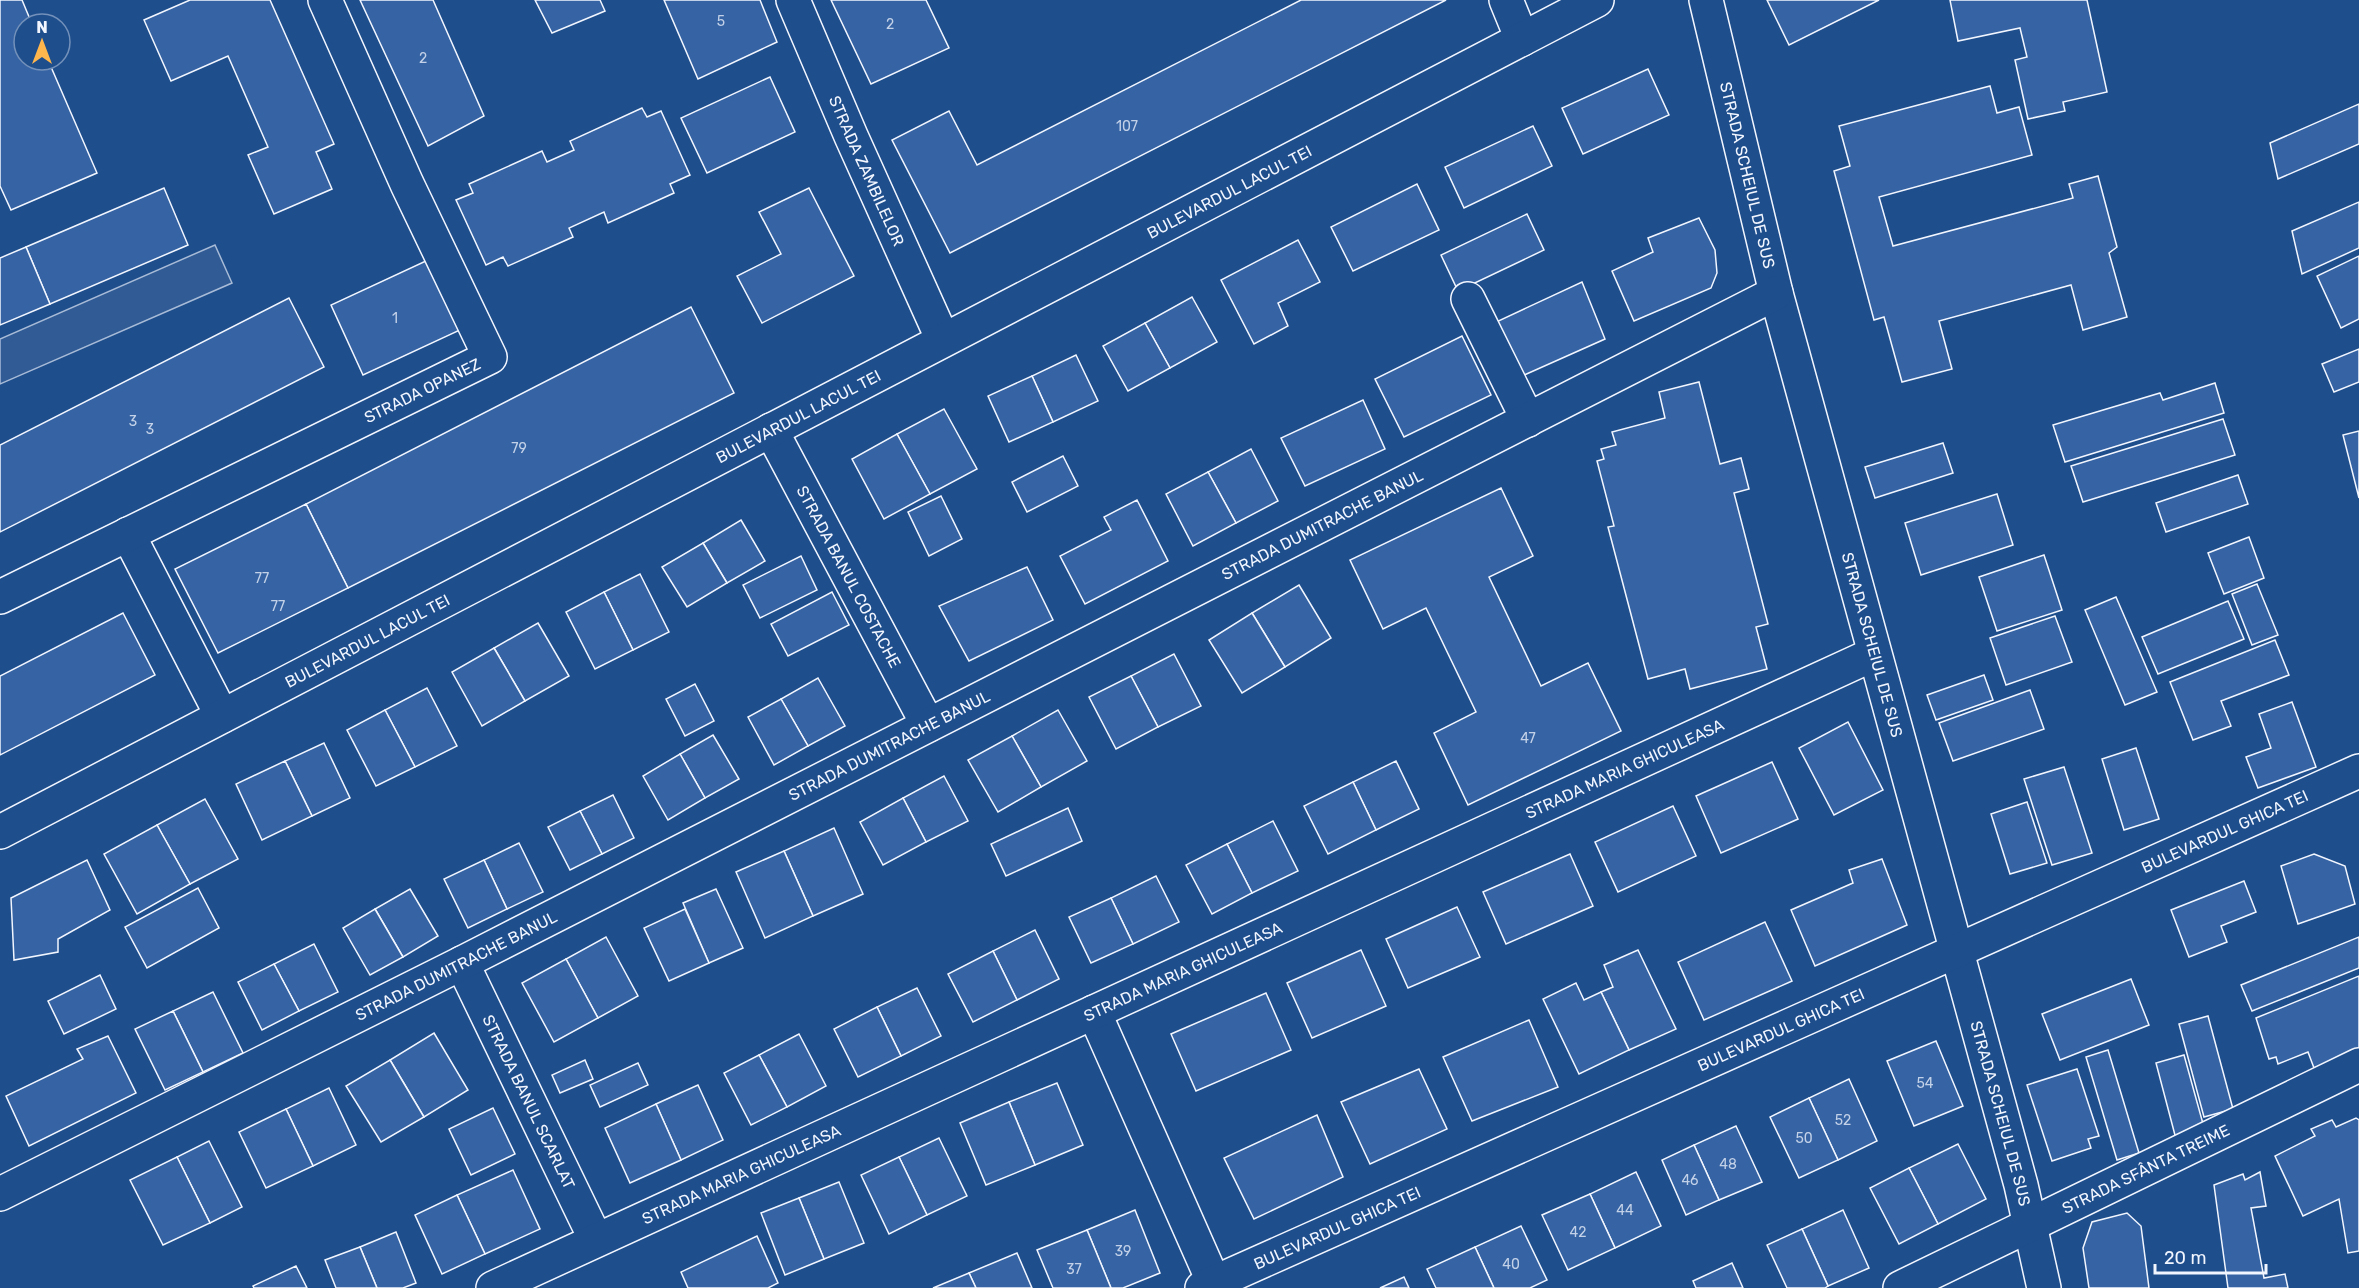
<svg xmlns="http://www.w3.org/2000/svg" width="2359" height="1288" font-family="Rubik,sans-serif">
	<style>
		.parking { fill: #305b95; stroke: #a8bbd7; stroke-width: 1.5 }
		.building { fill: #3563a3; stroke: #f2f6ff; stroke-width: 1.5 }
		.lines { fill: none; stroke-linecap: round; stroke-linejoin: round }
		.street-casing { stroke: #f2f6ff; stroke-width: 36 }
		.secondary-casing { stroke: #f2f6ff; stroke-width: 36 }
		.street { stroke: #1f4e8c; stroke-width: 33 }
		.secondary { stroke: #1f4e8c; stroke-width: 33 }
		.labels { text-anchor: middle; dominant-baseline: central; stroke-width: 4.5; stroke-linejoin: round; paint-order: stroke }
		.number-label { font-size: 14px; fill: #c3d1e8 }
		.street-label { font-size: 16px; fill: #f2f6ff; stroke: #1f4e8c }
	</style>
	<rect width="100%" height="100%" fill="#1f4e8c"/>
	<path class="parking" d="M215 245 232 283 0 384V339Z"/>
	<g class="building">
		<path d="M0 0H22L32 24H24V60H48L97 173 11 210 0 186Z"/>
		<path d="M190 0H270L334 144 316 152 332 189 274 214 248 155 268 147 228 56 171 81 144 20Z"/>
		<path d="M360 0H433L484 116 428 146Z"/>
		<path d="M535 0H600L605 11 552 33Z"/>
		<path d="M664 0H760L777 42 698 79Z"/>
		<path d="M831 0H926L949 48 871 84Z"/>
		<path d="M1301 0H1446L950 253 892 140 949 111 977 165Z"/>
		<path d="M1767 0H1879L1789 45Z"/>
		<path d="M1950 0H2087L2107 92 2063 102 2065 111 2028 119 2015 60 2027 57 2020 28 1958 41Z"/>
		<path d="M1648 69 1669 115 1583 154 1562 108Z"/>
		<path d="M770 77 795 132 707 173 681 118Z"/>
		<path d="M1990 86 1997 113 2019 107 2032 155 1879 197 1893 246 2073 198 2069 184 2098 176 2117 247 2109 253 2127 317 2083 330 2071 285 1939 321 1952 369 1902 382 1884 317 1874 320 1834 171 1850 166 1839 126Z"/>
		<path d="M2359 104V144L2278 179 2270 143Z"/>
		<path d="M642 108 647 117 661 111 690 175 670 184 674 193 608 223 604 212 569 228 573 237 508 266 503 257 486 265 456 200 473 193 469 184 542 151 547 162 574 150 570 141Z"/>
		<path d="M1533 126 1552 166 1464 208 1445 167Z"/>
		<path d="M1417 184 1439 230 1353 271 1331 227Z"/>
		<path d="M164 188 188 245 50 304 26 247Z"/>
		<path d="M809 188 854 276 762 323 737 276 781 254 759 212Z"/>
		<path d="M2359 202V248L2302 274 2292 231Z"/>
		<path d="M1527 214 1544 250 1458 291 1441 255Z"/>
		<path d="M1699 218 1715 250 1717 273 1711 288 1634 321 1612 271 1653 252 1648 238Z"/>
		<path d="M1298 240 1320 282 1278 303 1288 326 1254 344 1221 280Z"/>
		<path d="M26 247 50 304 0 325V258Z"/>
		<path d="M2359 256V319L2341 328 2317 276Z"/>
		<path d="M428 260 460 330 363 375 331 305Z"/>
		<path d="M1582 282 1605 339 1522 376 1494 323Z"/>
		<path d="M1192 297 1217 342 1170 368 1145 323Z"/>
		<path d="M289 298 324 367 0 532V445Z"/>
		<path d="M691 307 734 393 348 588 306 504Z"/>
		<path d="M1145 323 1170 368 1128 391 1103 346Z"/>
		<path d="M1462 336 1491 395 1404 437 1375 379Z"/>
		<path d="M2359 349V382L2334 392 2322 364Z"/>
		<path d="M1076 355 1098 401 1053 422 1032 376Z"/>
		<path d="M1032 376 1053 422 1009 442 988 396Z"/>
		<path d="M1699 382 1720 464 1741 458 1749 489 1734 493 1768 624 1756 627 1767 669 1690 689 1685 669 1648 679 1608 527 1614 526 1597 461 1604 459 1601 449 1616 445 1612 432 1665 418 1659 392Z"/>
		<path d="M2215 383 2224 413 2065 462 2053 425 2160 393 2163 400Z"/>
		<path d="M1363 400 1385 449 1305 486 1281 438Z"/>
		<path d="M944 409 977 469 930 494 897 434Z"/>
		<path d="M2223 419 2235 455 2083 502 2071 466Z"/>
		<path d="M2359 431V498L2343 435Z"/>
		<path d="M897 434 930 494 884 519 852 459Z"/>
		<path d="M1943 443 1953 473 1875 498 1865 467Z"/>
		<path d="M1251 449 1278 501 1236 523 1208 472Z"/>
		<path d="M1063 456 1078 486 1027 512 1012 482Z"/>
		<path d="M1208 472 1236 523 1193 546 1166 494Z"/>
		<path d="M2238 475 2248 504 2166 532 2156 503Z"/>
		<path d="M1501 488 1533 556 1489 577 1541 686 1588 663 1621 731 1468 805 1434 733 1476 712 1426 608 1383 629 1350 560Z"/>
		<path d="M1997 494 2013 545 1921 575 1905 523Z"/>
		<path d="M941 496 962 539 929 556 908 512Z"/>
		<path d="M1137 500 1168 561 1085 604 1060 556 1111 530 1104 517Z"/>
		<path d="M306 504 348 588 218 653 175 569Z"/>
		<path d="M741 520 765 561 727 583 703 543Z"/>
		<path d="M2249 537 2264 578 2224 594 2208 553Z"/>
		<path d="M703 543 727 583 687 607 662 567Z"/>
		<path d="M2044 555 2062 610 1997 631 1979 577Z"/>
		<path d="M801 556 817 590 760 618 743 585Z"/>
		<path d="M1027 567 1053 620 969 661 939 606Z"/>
		<path d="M640 574 669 632 633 650 604 592Z"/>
		<path d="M2257 584 2278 635 2252 645 2232 594Z"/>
		<path d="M1299 585 1331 638 1285 667 1252 613Z"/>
		<path d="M604 592 633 650 595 669 566 612Z"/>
		<path d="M832 592 849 625 788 656 771 624Z"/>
		<path d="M2116 597 2157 692 2125 705 2085 610Z"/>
		<path d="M2228 601 2244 639 2158 674 2142 637Z"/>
		<path d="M123 613 155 675 0 755V676Z"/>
		<path d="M1252 613 1285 667 1242 693 1209 640Z"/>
		<path d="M2055 616 2072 662 2006 685 1990 638Z"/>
		<path d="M538 623 569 676 525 701 494 648Z"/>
		<path d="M2275 640 2289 675 2221 701 2231 726 2193 740 2170 682Z"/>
		<path d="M494 648 525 701 482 726 452 672Z"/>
		<path d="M1174 654 1201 706 1158 727 1131 676Z"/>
		<path d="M1984 675 1993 700 1936 720 1927 695Z"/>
		<path d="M1131 676 1158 727 1116 749 1089 697Z"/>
		<path d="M818 678 845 726 808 746 781 699Z"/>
		<path d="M695 684 714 721 685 736 666 699Z"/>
		<path d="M427 688 457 746 415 767 385 710Z"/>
		<path d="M2030 690 2044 729 1953 761 1939 723Z"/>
		<path d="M781 699 808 746 774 765 748 717Z"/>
		<path d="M2292 702 2316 767 2258 788 2246 757 2271 748 2259 714Z"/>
		<path d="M385 710 415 767 376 786 347 730Z"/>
		<path d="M1058 710 1087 761 1041 787 1012 736Z"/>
		<path d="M1848 722 1883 790 1834 815 1799 748Z"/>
		<path d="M713 735 739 779 705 798 680 754Z"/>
		<path d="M1012 736 1041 787 998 812 968 760Z"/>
		<path d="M324 743 350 798 312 816 285 761Z"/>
		<path d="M2136 748 2159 819 2124 830 2102 759Z"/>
		<path d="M680 754 705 798 668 820 643 776Z"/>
		<path d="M285 761 312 816 262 840 236 784Z"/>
		<path d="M1396 761 1419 809 1376 830 1353 782Z"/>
		<path d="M1772 762 1798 819 1721 853 1696 796Z"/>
		<path d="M2064 767 2092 853 2052 865 2024 779Z"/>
		<path d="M944 776 968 821 926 842 903 798Z"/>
		<path d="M1353 782 1376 830 1328 854 1304 806Z"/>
		<path d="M613 795 634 838 602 854 580 811Z"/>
		<path d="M903 798 926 842 883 865 860 822Z"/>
		<path d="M205 799 238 859 190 884 157 825Z"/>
		<path d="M2027 802 2047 863 2010 874 1991 814Z"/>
		<path d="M1673 806 1696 856 1618 892 1595 842Z"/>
		<path d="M1068 808 1082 841 1006 876 991 844Z"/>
		<path d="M580 811 602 854 570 870 548 827Z"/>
		<path d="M1273 821 1298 871 1252 893 1227 844Z"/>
		<path d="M157 825 190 884 137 914 104 854Z"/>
		<path d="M834 828 863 894 813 916 784 851Z"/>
		<path d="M519 843 543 892 507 909 484 860Z"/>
		<path d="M1227 844 1252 893 1212 914 1186 865Z"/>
		<path d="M784 851 813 916 765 938 736 872Z"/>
		<path d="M1570 854 1593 906 1506 944 1483 892Z"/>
		<path d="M2314 854 2345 866 2355 904 2298 924 2281 866Z"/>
		<path d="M1882 859 1907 925 1815 966 1791 910 1853 883 1849 870Z"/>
		<path d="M87 860 110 910 58 939V952L14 960 11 898Z"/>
		<path d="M484 860 507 909 468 928 444 879Z"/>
		<path d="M1156 876 1179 922 1133 944 1111 898Z"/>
		<path d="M2244 881 2256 912 2221 926 2227 942 2189 957 2171 910Z"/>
		<path d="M198 888 219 928 147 968 125 927Z"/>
		<path d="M410 889 438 936 403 957 375 909Z"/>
		<path d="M716 889 743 948 709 963 683 903Z"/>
		<path d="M1111 898 1133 944 1091 963 1069 917Z"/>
		<path d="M1457 907 1480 957 1408 988 1386 939Z"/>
		<path d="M375 909 403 957 370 975 343 928Z"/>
		<path d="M685 909 709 963 669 981 644 928Z"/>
		<path d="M1765 922 1792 981 1704 1020 1678 962Z"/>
		<path d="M1035 930 1059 979 1017 1000 993 951Z"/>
		<path d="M606 937 638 996 598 1018 566 959Z"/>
		<path d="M2359 937V968L2252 1011 2241 985Z"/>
		<path d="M314 944 338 992 299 1011 274 964Z"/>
		<path d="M1361 950 1386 1006 1312 1038 1287 983Z"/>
		<path d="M1638 950 1676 1029 1629 1050 1601 992 1613 987 1604 965Z"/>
		<path d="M993 951 1017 1000 973 1022 948 974Z"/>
		<path d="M566 959 598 1018 554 1042 522 983Z"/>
		<path d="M274 964 299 1011 262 1030 238 982Z"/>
		<path d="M100 975 116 1009 64 1034 48 1001Z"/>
		<path d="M2359 976V1050L2314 1068 2308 1052 2278 1064 2276 1057 2269 1059 2256 1018Z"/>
		<path d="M2131 979 2149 1025 2060 1060 2042 1014Z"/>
		<path d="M1576 983 1584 1000 1601 992 1629 1050 1579 1074 1543 999Z"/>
		<path d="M917 988 941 1036 901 1056 877 1007Z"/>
		<path d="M213 992 243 1053 203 1072 173 1011Z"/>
		<path d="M1266 993 1291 1050 1196 1091 1171 1034Z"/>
		<path d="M877 1007 901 1056 858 1077 834 1029Z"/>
		<path d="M173 1011 203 1072 165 1090 135 1029Z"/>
		<path d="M2208 1016 2233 1109 2204 1117 2179 1024Z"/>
		<path d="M1529 1020 1558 1087 1472 1121 1443 1057Z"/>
		<path d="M434 1033 468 1090 424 1117 390 1060Z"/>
		<path d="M799 1034 826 1086 787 1107 759 1055Z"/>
		<path d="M108 1036 136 1093 29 1146 6 1096 83 1059 77 1049Z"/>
		<path d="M1936 1041 1963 1106 1914 1126 1887 1061Z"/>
		<path d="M2108 1050 2139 1153 2117 1160 2086 1057Z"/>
		<path d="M759 1055 787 1107 751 1125 724 1073Z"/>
		<path d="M2184 1055 2205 1131 2176 1139 2156 1063Z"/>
		<path d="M390 1060 424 1117 381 1142 346 1086Z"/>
		<path d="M585 1060 593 1079 560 1093 552 1075Z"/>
		<path d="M638 1063 648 1085 600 1107 590 1085Z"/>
		<path d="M1419 1069 1447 1129 1370 1164 1341 1102Z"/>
		<path d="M2077 1069 2099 1136 2088 1139 2091 1148 2052 1161 2027 1085Z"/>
		<path d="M1849 1079 1877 1141 1838 1160 1809 1098Z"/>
		<path d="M1057 1083 1083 1145 1035 1165 1009 1102Z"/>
		<path d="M698 1085 723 1140 681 1160 656 1104Z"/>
		<path d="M329 1088 356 1145 313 1166 286 1109Z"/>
		<path d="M1809 1098 1838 1160 1799 1178 1770 1117Z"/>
		<path d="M1009 1102 1035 1165 986 1185 960 1123Z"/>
		<path d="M656 1104 681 1160 630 1183 605 1128Z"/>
		<path d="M493 1108 515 1154 471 1175 449 1129Z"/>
		<path d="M286 1109 313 1166 266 1188 239 1132Z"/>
		<path d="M1317 1115 1343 1177 1254 1219 1224 1158Z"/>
		<path d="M2356 1118 2359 1120V1251L2348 1253 2339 1199 2303 1216 2275 1156 2315 1136 2311 1129 2332 1120 2336 1127Z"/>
		<path d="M1736 1126 1762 1182 1719 1200 1694 1145Z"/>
		<path d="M939 1138 967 1196 927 1215 899 1157Z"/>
		<path d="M209 1141 242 1207 210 1223 177 1157Z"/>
		<path d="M1958 1144 1986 1199 1938 1224 1909 1168Z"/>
		<path d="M1694 1145 1719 1200 1686 1215 1662 1160Z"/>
		<path d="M177 1157 210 1223 163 1245 130 1180Z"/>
		<path d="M899 1157 927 1215 889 1234 861 1175Z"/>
		<path d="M1909 1168 1938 1224 1899 1244 1870 1188Z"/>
		<path d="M513 1170 540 1229 485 1254 457 1195Z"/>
		<path d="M1636 1172 1661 1226 1615 1248 1590 1194Z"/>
		<path d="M2260 1172 2266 1206 2251 1208 2264 1278 2285 1274 2288 1288H2228L2214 1185 2243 1174 2245 1180Z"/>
		<path d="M839 1182 864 1243 824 1259 799 1198Z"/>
		<path d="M1590 1194 1615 1248 1568 1270 1542 1215Z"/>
		<path d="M457 1195 485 1254 442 1274 415 1215Z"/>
		<path d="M799 1198 824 1259 785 1275 761 1213Z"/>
		<path d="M1135 1210 1160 1273 1123 1288H1111L1087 1230Z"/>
		<path d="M1843 1210 1869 1268 1828 1286 1802 1229Z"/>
		<path d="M2127 1213 2141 1226 2149 1288H2089L2083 1248 2092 1222Z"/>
		<path d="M1521 1226 1547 1280 1530 1288H1494L1475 1247Z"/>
		<path d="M1802 1229 1828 1286 1825 1288H1787L1767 1245Z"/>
		<path d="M1087 1230 1111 1288H1053L1037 1250Z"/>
		<path d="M396 1232 416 1283 403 1288H377L360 1247Z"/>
		<path d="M757 1236 778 1283 768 1288H688L681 1272Z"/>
		<path d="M360 1247 377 1288H336L325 1260Z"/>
		<path d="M1475 1247 1494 1288H1436L1427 1269Z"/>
		<path d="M1017 1253 1032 1288H976L969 1273Z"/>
		<path d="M1732 1263 1743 1288H1696L1693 1281Z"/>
		<path d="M296 1266 307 1288H254L253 1286Z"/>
		<path d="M969 1273 976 1288H933Z"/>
		<path d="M1404 1277 1409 1288H1380Z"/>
	</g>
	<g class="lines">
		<g class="street-casing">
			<g id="street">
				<path id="s1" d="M793 0 851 136 943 340"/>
				<path d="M1506 0 1522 39"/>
				<path id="s2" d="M1706 0 1776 293 2021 1185 2044 1288"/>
				<path d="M1468 299 1528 420"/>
				<path id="s3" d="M771 430 928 725"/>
				<path d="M128 534 222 716"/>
				<path id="s4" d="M0 597 490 357 407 184 325 0"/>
				<path id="s5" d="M462 963 596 1240"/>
				<path d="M1094 1012 1214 1283"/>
				<path id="s6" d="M0 1194 462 963 1776 293"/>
				<path id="s7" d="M493 1288 1874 654"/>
				<path id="s8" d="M1900 1288 2359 1065"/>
			</g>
		</g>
		<g class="secondary-casing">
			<g id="secondary">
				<path id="s9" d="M0 832 1597 0"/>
				<path id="s10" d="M1202 1288 2359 771"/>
			</g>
		</g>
		<use href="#street" class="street"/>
		<use href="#secondary" class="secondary"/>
	</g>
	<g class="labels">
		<g class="number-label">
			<text x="721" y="21">5</text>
			<text x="890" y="24">2</text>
			<text x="423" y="58">2</text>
			<text x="1127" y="126">107</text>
			<text x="395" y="318">1</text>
			<text x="133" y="421">3</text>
			<text x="150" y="429">3</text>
			<text x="519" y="448">79</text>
			<text x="262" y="578">77</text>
			<text x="278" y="606">77</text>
			<text x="1528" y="738">47</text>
			<text x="1925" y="1083">54</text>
			<text x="1843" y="1120">52</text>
			<text x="1804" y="1138">50</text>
			<text x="1728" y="1164">48</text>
			<text x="1690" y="1180">46</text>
			<text x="1625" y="1210">44</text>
			<text x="1578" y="1232">42</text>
			<text x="1123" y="1251">39</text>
			<text x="1511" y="1264">40</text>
			<text x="1074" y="1269">37</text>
		</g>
		<g class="street-label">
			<text stroke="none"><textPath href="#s1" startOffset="186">STRADA ZAMBILELOR</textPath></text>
			<text stroke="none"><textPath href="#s2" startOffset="180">STRADA SCHEIUL DE SUS</textPath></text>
			<text stroke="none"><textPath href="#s9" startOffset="1386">BULEVARDUL LACUL TEI</textPath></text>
			<text stroke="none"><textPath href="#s4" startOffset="470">STRADA OPANEZ</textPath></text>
			<text stroke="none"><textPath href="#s9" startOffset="900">BULEVARDUL LACUL TEI</textPath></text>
			<text stroke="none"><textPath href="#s6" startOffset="1482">STRADA DUMITRACHE BANUL</textPath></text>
			<text stroke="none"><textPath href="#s3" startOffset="166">STRADA BANUL COSTACHE</textPath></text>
			<text stroke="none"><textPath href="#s9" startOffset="414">BULEVARDUL LACUL TEI</textPath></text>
			<text stroke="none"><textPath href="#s2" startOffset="666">STRADA SCHEIUL DE SUS</textPath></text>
			<text stroke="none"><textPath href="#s6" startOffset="996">STRADA DUMITRACHE BANUL</textPath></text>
			<text stroke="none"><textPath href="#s7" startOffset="1245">STRADA MARIA GHICULEASA</textPath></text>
			<text stroke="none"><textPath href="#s10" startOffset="1120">BULEVARDUL GHICA TEI</textPath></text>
			<text stroke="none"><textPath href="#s6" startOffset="510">STRADA DUMITRACHE BANUL</textPath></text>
			<text stroke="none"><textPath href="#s7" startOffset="759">STRADA MARIA GHICULEASA</textPath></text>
			<text stroke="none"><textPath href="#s10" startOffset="634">BULEVARDUL GHICA TEI</textPath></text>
			<text stroke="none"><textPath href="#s5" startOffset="154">STRADA BANUL SCARLAT</textPath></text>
			<text stroke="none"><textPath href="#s2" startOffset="1152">STRADA SCHEIUL DE SUS</textPath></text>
			<text stroke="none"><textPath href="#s8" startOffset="273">STRADA SFÂNTA TREIME</textPath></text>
			<text stroke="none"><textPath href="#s7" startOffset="273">STRADA MARIA GHICULEASA</textPath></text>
			<text stroke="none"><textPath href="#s10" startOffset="148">BULEVARDUL GHICA TEI</textPath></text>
		</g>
	</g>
	<g transform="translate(42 42)"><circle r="28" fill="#1f4e8c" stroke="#7391ba" stroke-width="1.5"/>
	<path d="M0-4.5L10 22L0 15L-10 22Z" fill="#ffb74d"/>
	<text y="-9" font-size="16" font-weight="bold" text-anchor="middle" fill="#f2f6ff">N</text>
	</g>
	<path d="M2155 1264v9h111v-9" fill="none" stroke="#f2f6ff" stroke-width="3"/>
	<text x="2164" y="1264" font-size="18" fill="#f2f6ff" stroke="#1f4e8c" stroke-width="4.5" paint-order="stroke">20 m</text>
</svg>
